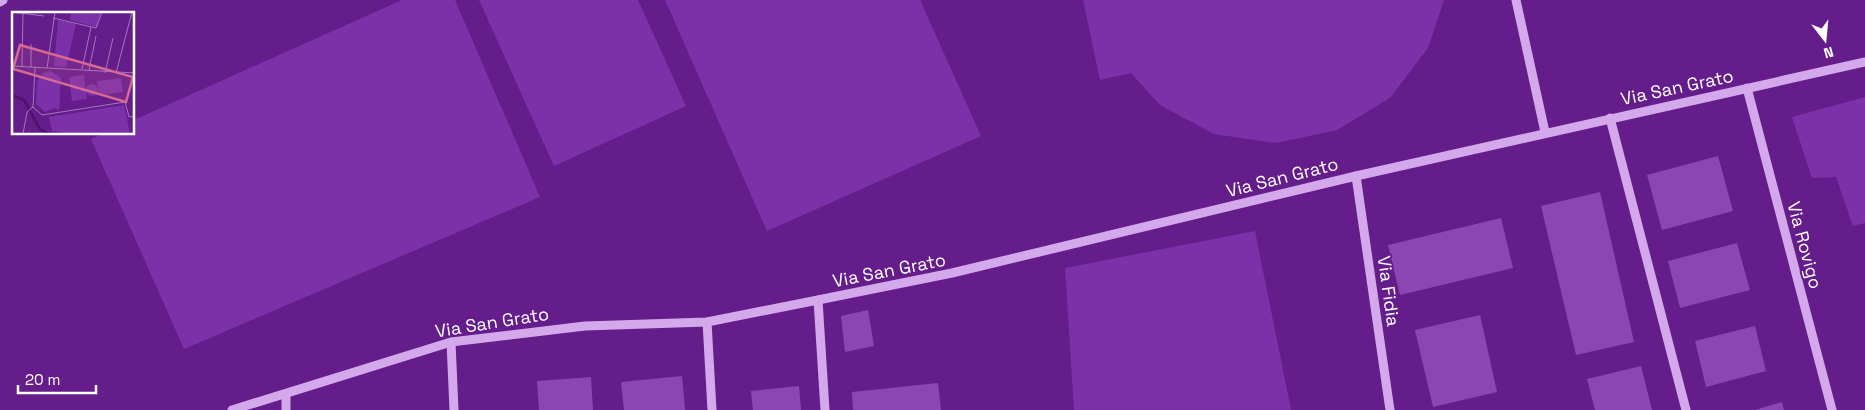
<svg xmlns="http://www.w3.org/2000/svg" width="1865" height="410" font-family="'Space Grotesk',sans-serif">
	<style>
		.green { fill: #7d31a9 }
		.building { fill: #8c46b3 }
		.lines { fill: none; stroke-linecap: round; stroke-linejoin: round }
		.minor { stroke: #d4a9ec; stroke-width: 9 }
		.labels { text-anchor: middle; dominant-baseline: central; stroke-width: 4; stroke-linejoin: round; paint-order: stroke }
		.street-label { font-size: 18px; fill: #fff; stroke: #651d8b }
		.inset-river { fill: none; stroke: #4c146a; stroke-width: 2.5 }
		.inset-road { fill: none; stroke: #a377b9; stroke-width: 1 }
		.view { fill: #d76994; fill-opacity: 0.15; stroke: #d76994; stroke-width: 2.5 }
		.inset-edge { fill: none; stroke: #fff; stroke-width: 2.5 }
	</style>
	<rect width="100%" height="100%" fill="#651d8b"/>
	<g class="green">
		<path d="M402 0H455L540 197 184 349 91 139 103 134H134V120Z"/>
		<path d="M479 0H638L686 106 554 166Z"/>
		<path d="M665 0H920L981 136 767 231Z"/>
		<path d="M1083 0H1444L1428 48 1390 98 1337 130 1276 143 1214 134 1160 105 1131 73 1100 80Z"/>
		<path d="M1865 97V223L1853 226 1836 177 1812 178 1792 117Z"/>
		<path d="M1255 231 1291 410H1074L1065 268Z"/>
	</g>
	<g class="building">
		<path d="M1718 156 1733 211 1662 230 1647 175Z"/>
		<path d="M1600 192 1634 342 1576 355 1541 206Z"/>
		<path d="M1501 218 1513 268 1400 295 1388 245Z"/>
		<path d="M1737 243 1750 290 1680 308 1668 261Z"/>
		<path d="M868 310 874 346 845 352 841 316Z"/>
		<path d="M1480 315 1497 392 1433 407 1415 330Z"/>
		<path d="M1755 326 1766 371 1706 387 1695 341Z"/>
		<path d="M1641 366 1652 410H1595L1587 379Z"/>
		<path d="M682 376 685 410H624L621 382Z"/>
		<path d="M591 377 593 410H539L537 381Z"/>
		<path d="M938 383 941 410H853L852 392Z"/>
		<path d="M799 386 801 410H753L751 391Z"/>
		<path d="M1782 402 1784 410H1755Z"/>
	</g>
	<g class="lines">
		<g class="minor">
			<path d="M1516 0 1545 132"/>
			<path d="M0 2 3 0"/>
			<path d="M1747 88 1832 410"/>
			<path d="M1610 118 1686 410"/>
			<path d="M1356 176 1390 410"/>
			<path d="M818 300 825 410"/>
			<path d="M707 322 712 410"/>
			<path d="M451 342 454 410"/>
			<path d="M286 394V410"/>
			<path d="M232 410 451 342 585 326 707 322 818 300 952 273 1356 176 1865 62"/>
		</g>
	</g>
	<g class="labels">
		<g class="street-label">
			<text transform="translate(1677 87) rotate(-12)">Via San Grato</text>
			<text transform="translate(1282 177) rotate(-14)">Via San Grato</text>
			<text transform="translate(1805 245) rotate(75)">Via Rovigo</text>
			<text transform="translate(889 270) rotate(-11)">Via San Grato</text>
			<text transform="translate(1389 291) rotate(82)">Via Fidia</text>
			<text transform="translate(492 322) rotate(-9)">Via San Grato</text>
		</g>
	</g>
	<g transform="translate(12 12)">
		<rect width="122" height="122" fill="#651d8b"/>
		<path d="M59 0H89L85 15 58 8ZM46 8 64 12 54 55 42 54ZM39 59 49 66 47 99 44 96 33 100 24 92 25 69 32 60ZM72 63 75 87 60 89 57 65ZM109 66 111 80 87 83 85 69ZM74 78a6 6 0 1 1 12 0a6 6 0 1 1-12 0ZM112 93 118 122H60L40 119 37 105Z" fill="#7d31a9"/>
		<path class="inset-river" d="M0 83 12 88 28 117 37 122"/>
		<path class="inset-road" d="M0 0 32 4M41 6 84 16 90 0M0 54 123 61M10 54 11 0M19 55V32M23 55 21 95 30 103 113 90 117 105 123 104M35 56 43 0M70 57 79 15M77 58 84 24M93 61 101 26M104 61 120 0M11 122 15 100 21 95"/>
		<path class="view" d="M8 33 121 65 114 90 1 57Z"/>
		<rect width="122" height="122" class="inset-edge"/>
	</g>
	<g transform="translate(1825 40) rotate(164)" stroke="#651d8b" stroke-width="4" paint-order="stroke">
	<path d="M0-4L9 19L0 12L-9 19Z" fill="#ffffff"/>
	<text y="-8" font-size="14" font-weight="bold" text-anchor="middle" fill="#ffffff">N</text>
	</g>
	<path d="M18 385v8h78v-8" fill="none" stroke="#ffffff" stroke-width="2.5"/>
	<text x="25" y="385" font-size="15" fill="#ffffff" stroke="#651d8b" stroke-width="4" paint-order="stroke">20 m</text>
</svg>
